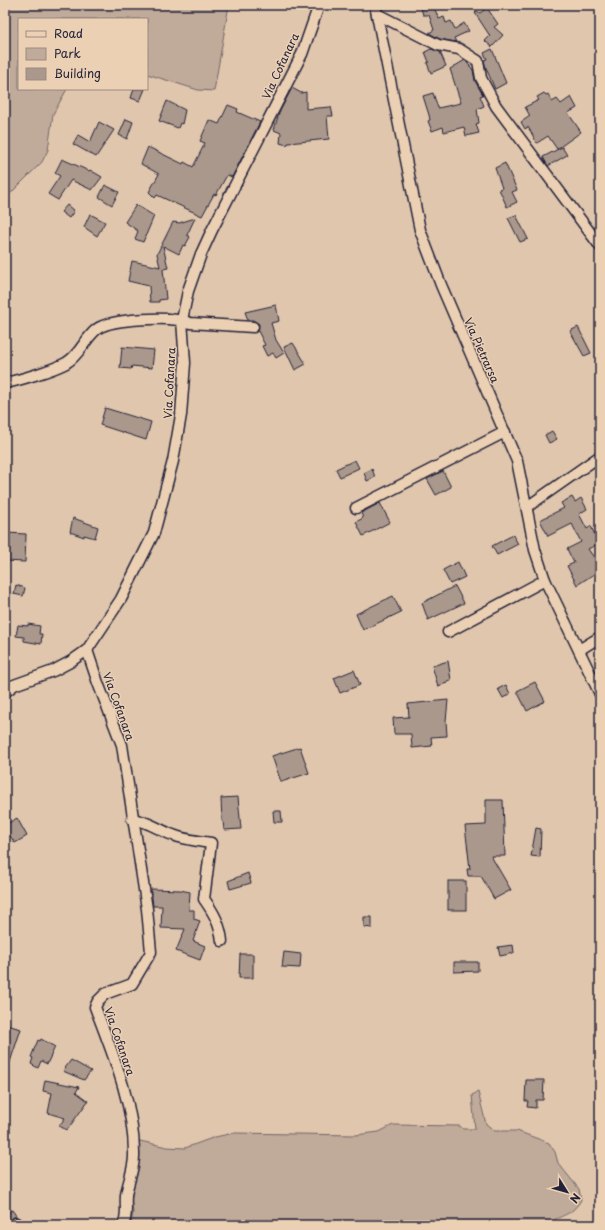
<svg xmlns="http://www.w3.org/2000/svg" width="605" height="1230" font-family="'Playpen Sans',sans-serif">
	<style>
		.green { fill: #c0aa99; stroke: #71666a }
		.building { fill: #ab988c; stroke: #22223b }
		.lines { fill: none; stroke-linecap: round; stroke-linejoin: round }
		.street-casing { stroke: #22223b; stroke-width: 13 }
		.street { stroke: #ecd0b3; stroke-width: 10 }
		.labels { text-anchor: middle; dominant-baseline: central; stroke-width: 3; stroke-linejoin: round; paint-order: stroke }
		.street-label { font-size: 11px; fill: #22223b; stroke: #ecd0b3 }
	</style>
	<rect width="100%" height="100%" fill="#e0c6ac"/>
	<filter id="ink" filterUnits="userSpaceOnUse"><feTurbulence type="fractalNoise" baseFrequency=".025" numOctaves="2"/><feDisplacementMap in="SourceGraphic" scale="8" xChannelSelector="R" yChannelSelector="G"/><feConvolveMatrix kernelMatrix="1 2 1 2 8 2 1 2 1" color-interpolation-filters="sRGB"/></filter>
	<g filter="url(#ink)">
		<g class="green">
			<path d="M5 5H229L214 91 198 90 147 74V19H19V89H67L53 114 48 150 42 162 6 198Z"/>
			<path d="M478 1092 486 1124 495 1131H517L549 1143 555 1152 558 1163 579 1189 581 1200C570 1218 561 1213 548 1225H131L133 1212 131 1201 136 1169V1138L140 1141 167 1147 185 1148 215 1137 234 1133 356 1135 379 1132 393 1125 460 1126 463 1129H475L472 1095Z"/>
		</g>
		<g class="building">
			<path d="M433 5 439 19 444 17 446 23 451 21 455 29 464 23 469 31 454 38 456 42 440 39 429 33 434 30 429 15H423L421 8Z"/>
			<path d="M487 8 498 24 494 27 503 35 492 47 485 41 490 36 475 13 477 11 480 13Z"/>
			<path d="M431 49 440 52 446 66 431 73 427 63 429 62 425 52Z"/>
			<path d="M492 49 506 83 495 89 486 68 484 60 487 59 484 53Z"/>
			<path d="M465 60 473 70 475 81 483 95 480 96 484 106 477 109 479 123 476 124 479 133 466 136 464 127 444 132 443 127 432 131 428 121 430 120 429 115 423 96 433 93 438 108 461 103 450 69Z"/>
			<path d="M292 88 301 93 306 92V109L331 107 333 116H327L329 139 288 143 287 145 280 143 281 133 274 130 279 113Z"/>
			<path d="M134 89H145L140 101 131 98Z"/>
			<path d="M544 93 546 95 548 94 552 102 557 99 561 104 571 97 577 108 568 113 581 132 557 149 548 136 537 143 528 127 525 129 521 122 530 116 525 107 539 100 537 97Z"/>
			<path d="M167 101 185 110 182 124 180 123 178 128 159 121Z"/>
			<path d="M228 105 238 109 237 112 260 122 232 177 227 175 216 195 214 194 202 216 157 195 155 198 149 192 159 174 141 164 148 147 183 164 184 162 193 167 205 143 200 141 209 120 219 124Z"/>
			<path d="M126 119 133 122 127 139 119 135Z"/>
			<path d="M99 122 114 130 96 157 73 144 78 135 90 142Z"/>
			<path d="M562 147 567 155 548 166 543 157Z"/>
			<path d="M62 159 89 171 90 170 102 177 92 190 71 180 58 200 48 194 60 176 55 173Z"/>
			<path d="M505 163 517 190 512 192 517 202 507 207 499 189 502 188 495 168Z"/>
			<path d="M105 185 119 192 112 205 99 197Z"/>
			<path d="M67 205 74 211 69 218 61 212Z"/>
			<path d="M136 205 154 216 143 242 135 239 138 231 125 222Z"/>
			<path d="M90 214 105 222 97 236 84 227Z"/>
			<path d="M516 215 528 239 520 242 508 218Z"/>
			<path d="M195 218 187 235 190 237 185 246 183 245 179 254 163 246 168 268 163 269 166 299 159 300V302H150L149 286 128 281 132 261 160 267 157 254 173 222 179 223Z"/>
			<path d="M276 305 279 321 271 323 276 340 284 353 276 358 273 353 267 356 262 346 265 345 258 331 259 324 253 320H248L245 312Z"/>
			<path d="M578 327 591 353 584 356 570 331Z"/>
			<path d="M293 343 306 364 295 370 284 347Z"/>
			<path d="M122 347 154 350 152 368 132 366 131 369 120 368Z"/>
			<path d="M105 408 151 422 146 440 100 425Z"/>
			<path d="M552 431 557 439 549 443 545 435Z"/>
			<path d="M355 460 359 468 340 477 336 469Z"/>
			<path d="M372 469 375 477 367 481 364 473Z"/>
			<path d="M443 471 451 487 436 495 427 479Z"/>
			<path d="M572 497 575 502 581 498 587 509 579 514 587 529 591 526 595 535 600 533V543L588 549 597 562 600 561V570L577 585 567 566 574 563 567 549 581 542 572 524 548 536 540 520 564 508 561 503Z"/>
			<path d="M380 503 390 522 363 536 356 522 363 518 361 513Z"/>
			<path d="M73 518 98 527 95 538 84 535V537L70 532Z"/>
			<path d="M6 533 26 534 25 562 5 561Z"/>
			<path d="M513 535 518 544 497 555 492 546Z"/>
			<path d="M458 562 465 577 450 584 443 570Z"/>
			<path d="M16 585 25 588 23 596 14 594Z"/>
			<path d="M455 586 464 603 428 620 422 603Z"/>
			<path d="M393 596 401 612 363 630 356 614Z"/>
			<path d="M28 624 40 626 39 634H42L41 644 24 641V637L16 636 18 625 28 626Z"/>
			<path d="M448 661 451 680 447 681V683L438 686 432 666Z"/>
			<path d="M354 670 360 685 340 693 334 678Z"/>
			<path d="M535 682 545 701 527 711 517 691Z"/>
			<path d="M506 685 510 694 503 698 498 689Z"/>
			<path d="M448 700 446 721 447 736 431 737 432 746 412 748 411 734H394L393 718 409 717 408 704Z"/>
			<path d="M300 747 309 773 281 782 272 756Z"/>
			<path d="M238 797 241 829 224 830 223 821H222L221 798Z"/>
			<path d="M486 800H503L505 856H491L511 890 494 899 481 876H468L467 869H470L465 826 486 825Z"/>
			<path d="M273 811H281L282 822H274Z"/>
			<path d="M17 818 27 836 15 843 10 836 8 837 5 833V825Z"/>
			<path d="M536 828 541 829 540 857 531 856Z"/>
			<path d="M248 873 251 883 230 889 228 881Z"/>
			<rect x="448" y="881" width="18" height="29"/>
			<path d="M151 889 180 890 190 892 189 910H194V919L200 921 193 941 205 946 200 960 176 951 185 929 161 928 162 906H153Z"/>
			<path d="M364 917H372V928L364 927Z"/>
			<path d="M513 945 514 953 500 956 498 947Z"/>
			<path d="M284 952 301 954 300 968 282 967Z"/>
			<path d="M240 954H253V978H239Z"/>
			<path d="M454 962H478V971L454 972Z"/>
			<path d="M7 1025 21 1029 8 1068H5V1054L8 1040 5 1039V1032Z"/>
			<path d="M41 1039 55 1047 47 1064 41 1061 38 1068 31 1064 33 1058 31 1057 38 1040 40 1041Z"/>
			<path d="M71 1060 91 1071 84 1080 63 1071Z"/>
			<path d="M45 1080 79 1087 76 1092 88 1101 67 1130 59 1126 65 1118 48 1113 52 1093 43 1091Z"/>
			<path d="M526 1080H544L543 1100H536V1108L527 1107 528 1101H525Z"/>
			<path d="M12 1210 17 1217H13L10 1221 5 1215Z"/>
		</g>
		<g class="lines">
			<g class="street-casing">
				<g id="street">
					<path d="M375 5 420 230 441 285 517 461 535 550 545 580 600 694"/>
					<path d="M377 14 438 45 459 49 478 61 481 78 496 106 600 246"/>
					<path d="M5 383C20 380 53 370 66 363 80 355 85 338 97 329 112 318 173 316 190 323L253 327"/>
					<path d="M527 507 600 456"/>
					<path d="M356 508 505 432"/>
					<path d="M448 632 545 580"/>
					<path d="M87 650 98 683 122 745 147 909 151 952 132 984 105 994 98 1001 95 1007C112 1052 135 1107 134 1156 134 1169 128 1182 126 1195 125 1206 128 1215 123 1225"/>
					<path d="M579 650 600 637"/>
					<path d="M5 692 14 685 53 671 70 662 87 650 121 599 154 533 173 461 181 415 185 363 182 320 188 291 201 254 212 230 302 54 319 5"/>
					<path d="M132 819C148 821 159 830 173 835 185 840 199 841 211 843L204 899C214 913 220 924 222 941"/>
					<path d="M16 1223 17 1225"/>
				</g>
			</g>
			<use href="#street" class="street"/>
		</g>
	</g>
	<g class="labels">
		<g class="street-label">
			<text transform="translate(280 66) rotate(-65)">Via Cofanara</text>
			<text transform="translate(482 350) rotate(66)">Via Pietrarsa</text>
			<text transform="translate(169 383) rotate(-87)">Via Cofanara</text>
			<text transform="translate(119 706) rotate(70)">Via Cofanara</text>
			<text transform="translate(120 1041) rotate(71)">Via Cofanara</text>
		</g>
	</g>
	<rect width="605" height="1230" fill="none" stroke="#ecd0b3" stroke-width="20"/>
	<rect x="10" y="10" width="585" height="1210" fill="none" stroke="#22223b" stroke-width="1.5" filter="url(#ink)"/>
	<rect x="18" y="18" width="130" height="72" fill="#ecd0b3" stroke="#9b8a83"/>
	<rect x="26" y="31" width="20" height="6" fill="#ecd0b3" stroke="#9b8a83"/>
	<text x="54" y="38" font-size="12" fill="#22223b">Road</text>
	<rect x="26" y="48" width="20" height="12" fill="#c0aa99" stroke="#9b8a83"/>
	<text x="54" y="58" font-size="12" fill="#22223b">Park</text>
	<rect x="26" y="68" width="20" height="12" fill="#ab988c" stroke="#9b8a83"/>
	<text x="54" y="78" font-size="12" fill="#22223b">Building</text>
	<g transform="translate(567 1192) rotate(127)" stroke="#ecd0b3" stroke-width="3" paint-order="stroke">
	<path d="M0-3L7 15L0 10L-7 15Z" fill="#22223b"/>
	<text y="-6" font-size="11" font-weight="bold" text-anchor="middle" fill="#22223b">N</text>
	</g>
</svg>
